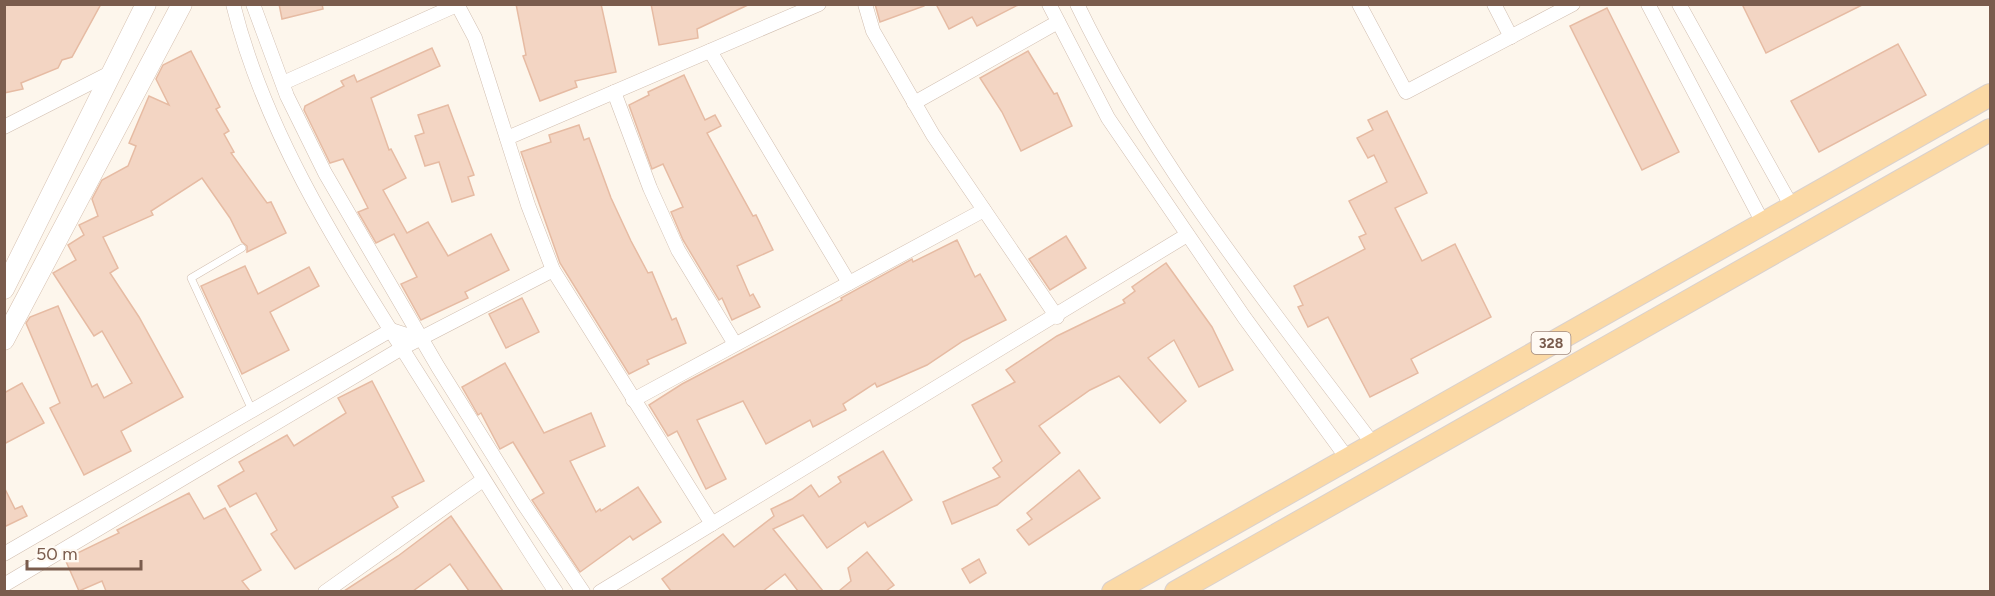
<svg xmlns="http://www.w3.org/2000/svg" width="1995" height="596" font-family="Figtree,sans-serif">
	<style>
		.building { fill: #f3d5c3; stroke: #e6bba3; stroke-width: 1.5 }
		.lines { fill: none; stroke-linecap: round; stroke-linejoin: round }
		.lane-casing { stroke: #d1beb0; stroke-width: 8 }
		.street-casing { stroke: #d1beb0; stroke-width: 15 }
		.secondary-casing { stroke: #d6c0b0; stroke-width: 21 }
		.primary-casing { stroke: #dad1cd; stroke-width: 24 }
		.lane { stroke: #fff; stroke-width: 7 }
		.street { stroke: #fff; stroke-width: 14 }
		.secondary { stroke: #fff; stroke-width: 20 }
		.primary { stroke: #fbd9a5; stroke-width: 22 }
		.labels { text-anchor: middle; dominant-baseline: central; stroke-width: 4.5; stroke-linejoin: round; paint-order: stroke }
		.shield { fill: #fffaf3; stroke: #a28b7f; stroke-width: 1.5 }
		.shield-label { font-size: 14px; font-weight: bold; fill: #7a5c4d }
	</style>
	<rect width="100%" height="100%" fill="#fdf6ec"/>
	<g class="building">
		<path d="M4 4H101L72 57 62 60 58 68 21 83 23 89 4 93Z"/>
		<path d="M279 4H322L323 9 282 19Z"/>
		<path d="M516 4H601L616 72 575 81 577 87 540 101 523 56 526 55Z"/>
		<path d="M651 4H750L697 29 698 38 659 45Z"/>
		<path d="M875 4H924V6L880 22Z"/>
		<path d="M936 4H1020L977 26 972 17 949 29Z"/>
		<path d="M1742 4H1864L1766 53Z"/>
		<path d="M1607 8 1679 152 1642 170 1570 26Z"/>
		<path d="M1898 44 1926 95 1819 152 1791 101Z"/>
		<path d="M432 48 440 66 371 98 389 150 391 149 406 178 383 190 407 233 428 222 448 256 491 234 509 270 465 292 468 298 421 320 401 284 417 277 394 234 376 243 358 212 368 208 343 159 330 163 304 110 305 106 344 86 341 81 354 75 357 82Z"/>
		<path d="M191 51 220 107 216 109 229 131 224 134 234 152 231 153 267 203 271 202 286 233 247 252V246L242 242 230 218 202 178 151 211 153 215 103 237 118 268 110 273 139 317 183 397 121 431 131 451 84 475 50 408 60 403 26 323 30 317 58 306 92 387 97 384 104 398 132 383 102 331 94 336 53 273 76 260 68 245 84 235 79 225 98 216 92 199 102 180 128 166 136 146 129 143 149 96 169 105 156 79 163 65Z"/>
		<path d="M1028 51 1054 94 1057 93 1072 126 1021 151 1002 112 980 78Z"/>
		<path d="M684 75 705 120 715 115 721 126 707 133 753 216 756 215 773 250 737 266 750 296 753 294 760 307 732 320 722 298 719 300 683 240 671 212 683 207 663 164 652 169 629 105 649 95 648 92Z"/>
		<path d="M448 105 474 175 468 177 474 195 452 202 439 162 425 166 415 136 424 133 418 115Z"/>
		<path d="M1387 111 1427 193 1395 208 1422 261 1455 244 1491 317 1411 359 1418 373 1370 397 1328 317 1308 327 1298 307 1303 305 1294 286 1365 249 1359 237 1366 234 1349 201 1387 182 1374 155 1368 158 1357 138 1373 130 1368 120Z"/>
		<path d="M579 125 584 140 589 138 611 198 631 241 648 273 652 272 672 320 676 318 686 343 647 360 649 364 629 374 560 263 521 152 551 142 549 135Z"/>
		<path d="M1066 236 1086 268 1050 290 1029 259Z"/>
		<path d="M957 240 975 277 980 274 1006 320 963 341 927 365 877 387 875 383 843 404 846 410 813 427 810 420 766 444 743 401 697 420 726 479 706 489 677 431 668 436 649 405 682 384 842 300 841 298 912 259 913 262Z"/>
		<path d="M1166 263 1212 327 1233 370 1199 387 1174 340 1148 358 1186 401 1160 423 1119 376 1090 390 1039 426 1060 453 997 505 952 524 943 502 1000 477 993 468 1002 461 972 405 1015 382 1006 370 1057 336 1125 303 1123 300 1135 291 1132 287Z"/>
		<path d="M245 266 258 294 309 267 319 286 270 312 289 350 242 374 201 286Z"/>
		<path d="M522 298 539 332 506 348 489 314Z"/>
		<path d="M505 363 544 433 591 413 605 446 570 461 596 512 600 509 601 511 638 487 661 522 633 540 630 536 580 572 532 500 544 493 513 442 500 449 481 413 478 415 462 387Z"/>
		<path d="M372 381 424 481 392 497 398 507 295 569 271 534 277 530 256 493 230 507 218 486 244 471 239 462 287 435 294 446 346 413 338 398Z"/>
		<path d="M22 383 44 423 4 444V393Z"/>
		<path d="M883 451 912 500 868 527 865 522 827 548 803 515 773 529 823 591H798L785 574 763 591H671L662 579 723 534 734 547 774 516 771 509 792 499 811 485 819 497 841 482 838 477Z"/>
		<path d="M1079 470 1100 498 1029 545 1017 530 1032 519 1027 513Z"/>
		<path d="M4 487 15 509 22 506 27 516 4 527Z"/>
		<path d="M189 493 204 519 225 508 261 570 242 581 250 591H106L102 581 79 591 65 559 119 533 117 530Z"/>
		<path d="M451 516 503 591H469L450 564 413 591H344L398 556Z"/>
		<path d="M867 552 894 585 886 591H839L851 581 848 568Z"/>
		<path d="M979 559 986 573 970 583 962 569Z"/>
	</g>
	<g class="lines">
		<g class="lane-casing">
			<path id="lane" d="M242 248 191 278 252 410"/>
		</g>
		<g class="street-casing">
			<g id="street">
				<path d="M233 4C266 137 343 254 415 369 462 443 507 519 556 592"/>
				<path d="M253 4 287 96 325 173 438 367 523 503 583 592"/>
				<path d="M457 4 475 38 528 205 553 270 712 524"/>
				<path d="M865 4 873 31 933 135 1057 317"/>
				<path d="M1049 4 1108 118 1244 317 1347 458"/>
				<path d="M1077 4C1154 164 1267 303 1373 444"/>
				<path d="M1359 4 1406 92 1573 4"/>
				<path d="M1494 4 1511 37"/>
				<path d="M1648 4 1763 223"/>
				<path d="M1679 4 1792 207"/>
				<path d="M710 51 849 283"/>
				<path d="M283 83 459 4"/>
				<path d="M614 92 650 188 678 250 735 344"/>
				<path d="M914 103 1058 22"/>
				<path d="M4 127 112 72"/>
				<path d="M507 138 819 4"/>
				<path d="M633 400 984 210"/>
				<path d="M4 554 391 330 422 340"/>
				<path d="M4 585 402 348 553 270"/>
				<path d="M325 592 483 480"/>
				<path d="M600 592 1187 235"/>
			</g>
		</g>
		<g class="secondary-casing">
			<g id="secondary">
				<path d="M4 289 146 4"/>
				<path d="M4 340 182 4"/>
			</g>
		</g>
		<g class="primary-casing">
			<g id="primary">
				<path d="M1113 592 1990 95"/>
				<path d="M1176 592 1990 130"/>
			</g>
		</g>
		<use href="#lane" class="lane"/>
		<use href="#street" class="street"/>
		<use href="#secondary" class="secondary"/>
		<use href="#primary" class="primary"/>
	</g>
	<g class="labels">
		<rect class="shield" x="1531.5" y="332" width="39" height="22" rx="4.5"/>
		<g class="shield-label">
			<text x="1551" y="343">328</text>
		</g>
	</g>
	<rect width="1995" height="596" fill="none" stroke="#7a5c4d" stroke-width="12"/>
	<path d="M27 560v9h114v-9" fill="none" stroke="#7a5c4d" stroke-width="3"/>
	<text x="36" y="560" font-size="18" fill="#7a5c4d" stroke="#fffaf3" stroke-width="4.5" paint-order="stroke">50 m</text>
</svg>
